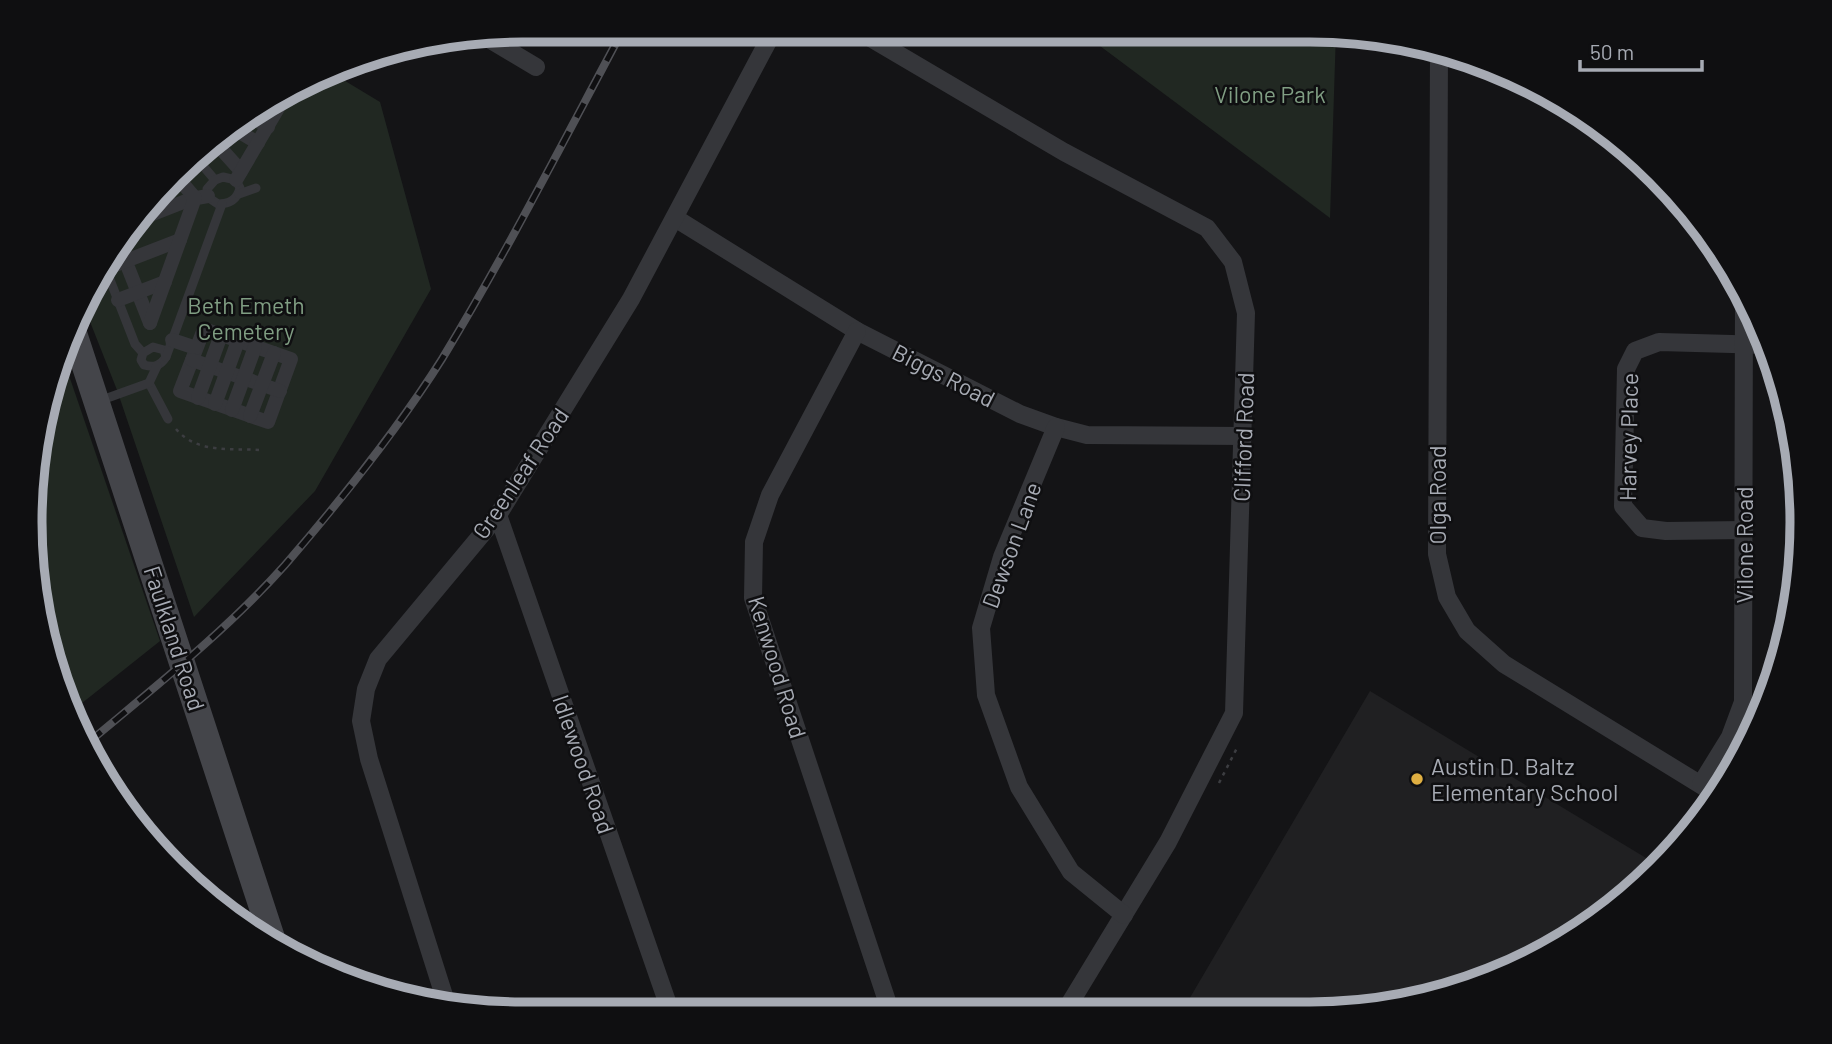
<svg xmlns="http://www.w3.org/2000/svg" width="1832" height="1044" font-family="Barlow,sans-serif">
	<style>
		.built { fill: #202022 }
		.green { fill: #212822 }
		.lines { fill: none; stroke-linecap: round; stroke-linejoin: round }
		.path { stroke: #3c3d41; stroke-width: 2.5; stroke-dasharray: 3.5 5; stroke-linecap: butt }
		.service { stroke: #35363a; stroke-width: 9 }
		.pedestrian { stroke: #35363a; stroke-width: 14 }
		.minor { stroke: #35363a; stroke-width: 18 }
		.secondary { stroke: #44454a; stroke-width: 26 }
		.rail-casing { stroke: #4f5055; stroke-width: 8 }
		.rail { stroke: #0f0f11; stroke-width: 5; stroke-dasharray: 16; stroke-linecap: butt }
		.poi-dot { fill: #dfaf42; stroke: #0f0f11; stroke-width: 2.5 }
		.labels { text-anchor: middle; dominant-baseline: central; stroke-width: 5; stroke-linejoin: round; paint-order: stroke }
		.park-label { font-size: 23px; fill: #809e83; stroke: #0f0f11 }
		.street-label { font-size: 23px; fill: #a7abb4; stroke: #0f0f11 }
		.poi-label { font-size: 23px; fill: #a7abb4; stroke: #0f0f11; text-anchor: start }
		.rim { fill: none; stroke: #a7abb4; stroke-width: 9 }
	</style>
	<rect width="100%" height="100%" fill="#141416"/>
	<path class="built" d="M1370 691 1661 867 1556 948 1468 988 1343 1013H1181Z"/>
	<g class="green">
		<path d="M1079 30 1336 31 1330 218 1088 37Z"/>
		<path d="M332 73 380 102 431 289 315 491 194 617 117 390 85 309 113 248 223 131Z"/>
		<path d="M63 358 160 641 72 711 56 681 30 522 47 394Z"/>
	</g>
	<g class="lines">
		<g class="path">
			<path d="M176 429C197 454 231 448 260 450"/>
			<path d="M1219 783 1238 746"/>
		</g>
		<g class="service">
			<path d="M197 159 215 180"/>
			<path d="M223 177 236 180 240 188C237 200 229 204 218 204L209 198 207 189 215 180Z"/>
			<path d="M239 194 256 188"/>
			<path d="M105 267 135 344 143 353"/>
			<path d="M153 347 164 350 166 357C160 366 154 368 144 365L141 360 143 353Z"/>
			<path d="M166 357 222 204"/>
			<path d="M149 383 168 419"/>
			<path d="M99 401 149 383 157 366"/>
			<path d="M1617 902 1623 897"/>
		</g>
		<g class="pedestrian">
			<path d="M250 116 268 127"/>
			<path d="M231 127 258 143"/>
			<path d="M214 141 241 171"/>
			<path d="M236 180 284 98"/>
			<path d="M140 219 191 199 208 196"/>
			<path d="M118 242 150 323"/>
			<path d="M105 269 180 240"/>
			<path d="M118 300 165 282"/>
			<path d="M150 323 195 198 178 178"/>
			<path d="M204 329 291 359 268 422 180 391Z"/>
			<path d="M172 340 196 348"/>
			<path d="M192 360 280 391"/>
			<path d="M198 398 221 335"/>
			<path d="M215 404 238 341"/>
			<path d="M232 410 255 347"/>
			<path d="M250 416 274 353"/>
		</g>
		<g class="minor">
			<path d="M857 30 1064 152 1207 228 1233 262 1246 313 1234 713 1168 842 1064 1013"/>
			<path d="M484 36 536 67"/>
			<path d="M1439 50 1437 554 1447 597 1467 631 1504 664 1719 796"/>
			<path d="M675 218 857 331 1020 414 1056 427 1087 435 1244 436"/>
			<path d="M857 331 770 495 754 542 753 598 891 1013"/>
			<path d="M1056 427 1002 557 981 628 986 695 1019 787 1071 872 1124 915"/>
			<path d="M498 515 671 1013"/>
			<path d="M1744 530 1666 531 1642 528 1623 506 1626 369 1635 351 1659 342 1768 345"/>
			<path d="M1701 784 1730 737 1743 702 1744 294"/>
			<path d="M447 1005 369 759 361 721 366 689 378 659 498 515 631 299 774 30"/>
		</g>
		<path class="secondary" d="M74 333 274 944"/>
		<g class="rail-casing">
			<path id="rail" d="M89 742C156 686 226 631 285 565 341 500 396 432 442 359 507 252 564 140 623 30"/>
		</g>
		<use href="#rail" class="rail"/>
	</g>
	<circle class="poi-dot" cx="1417" cy="779" r="7"/>
	<g class="labels">
		<g class="park-label">
			<text x="1270" y="94">Vilone Park</text>
			<text x="246" y="305">Beth Emeth<tspan x="246" dy="26">Cemetery</tspan></text>
		</g>
		<g class="street-label">
			<text transform="translate(944 375) rotate(27)">Biggs Road</text>
			<text transform="translate(1243 437) rotate(-88)">Clifford Road</text>
			<text transform="translate(1628 437) rotate(-89)">Harvey Place</text>
			<text transform="translate(520 473) rotate(-56)">Greenleaf Road</text>
			<text transform="translate(1437 495) rotate(-90)">Olga Road</text>
			<text transform="translate(1011 545) rotate(-70)">Dewson Lane</text>
			<text transform="translate(1744 545) rotate(-90)">Vilone Road</text>
			<text transform="translate(175 638) rotate(72)">Faulkland Road</text>
			<text transform="translate(778 667) rotate(73)">Kenwood Road</text>
			<text transform="translate(584 764) rotate(71)">Idlewood Road</text>
		</g>
		<g class="poi-label">
			<text x="1431" y="766">Austin D. Baltz<tspan x="1431" dy="26">Elementary School</tspan></text>
		</g>
	</g>
	<path d="M0 0H1832V1044H0ZM522 42H1310A480 480 0 0 1 1790 522V522A480 480 0 0 1 1310 1002H522A480 480 0 0 1 42 522V522A480 480 0 0 1 522 42Z" fill="#0f0f11" fill-rule="evenodd"/>
	<path class="rim" d="M522 42H1310A480 480 0 0 1 1790 522V522A480 480 0 0 1 1310 1002H522A480 480 0 0 1 42 522V522A480 480 0 0 1 522 42Z"/>
	<path d="M1580 60v10h122v-10" fill="none" stroke="#a7abb4" stroke-width="3.5"/>
	<text x="1590" y="60" font-size="21" fill="#a7abb4" stroke="#0f0f11" stroke-width="5" paint-order="stroke">50 m</text>
</svg>
